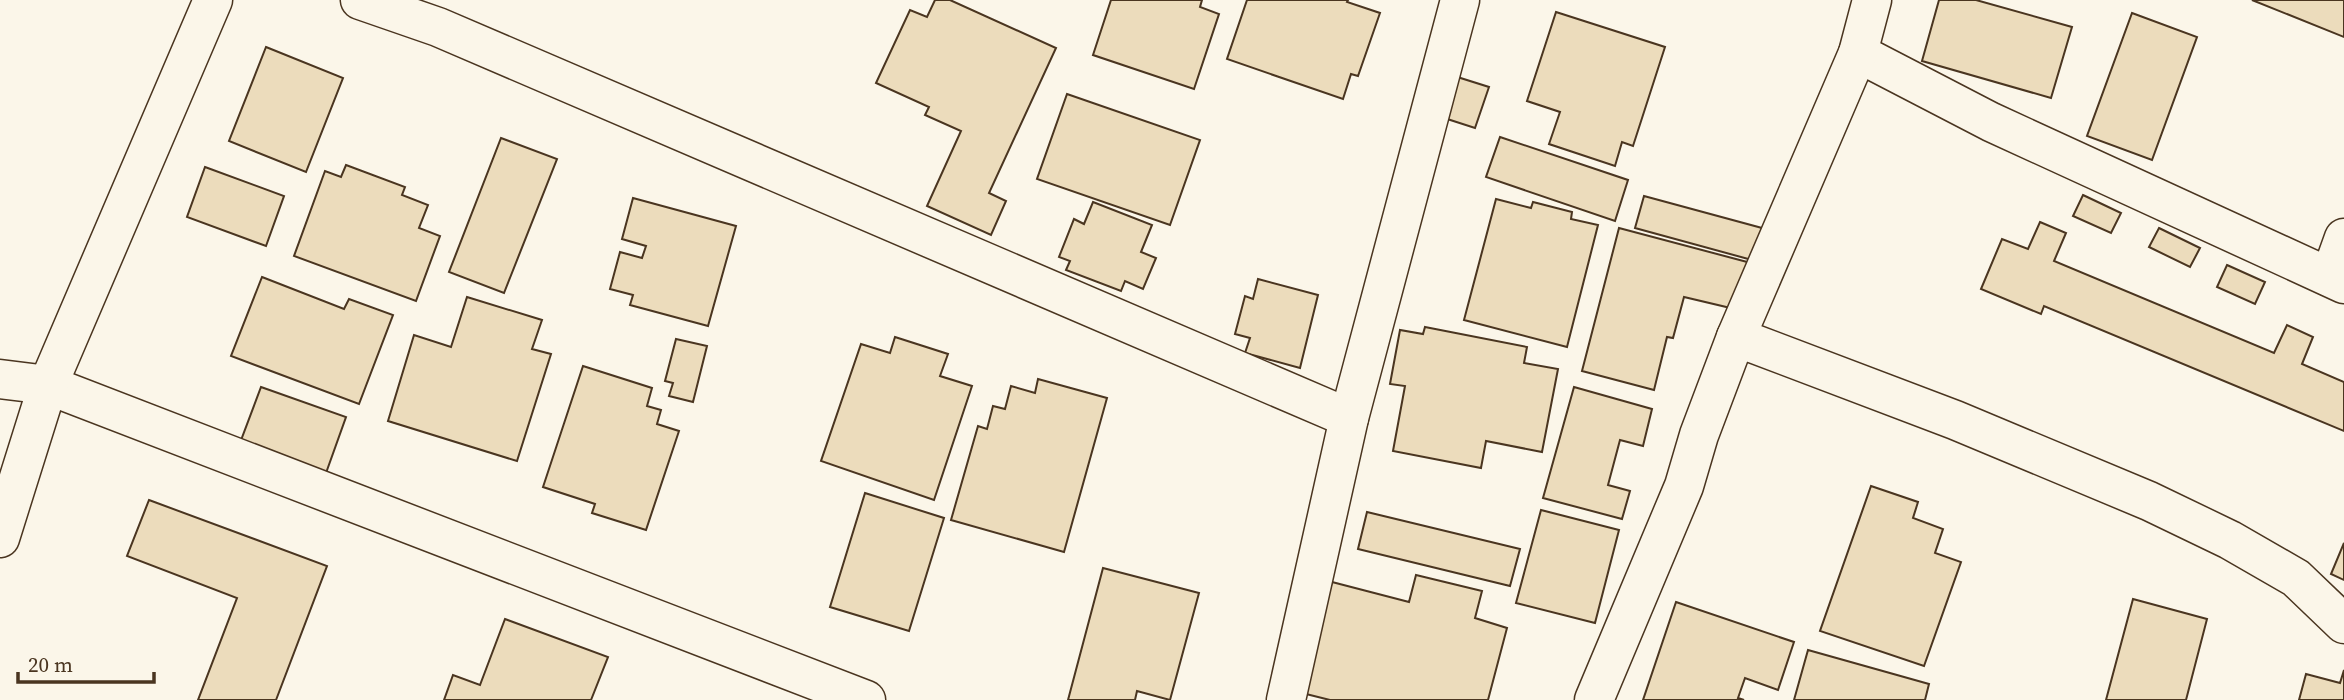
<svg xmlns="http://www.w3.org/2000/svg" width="2344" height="700" font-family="'Source Serif 4',serif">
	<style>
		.building { fill: #ecdcbc; stroke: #4a3520; stroke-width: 2 }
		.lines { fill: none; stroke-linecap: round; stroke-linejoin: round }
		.street-casing { stroke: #4a3520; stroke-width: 41 }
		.street { stroke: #fbf6e9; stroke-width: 38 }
	</style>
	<rect width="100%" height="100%" fill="#fbf6e9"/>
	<g class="building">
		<path d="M935 0H950L1056 48 989 193 1006 201 991 235 927 206 961 131 925 115 929 107 876 83 910 10 927 17Z"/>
		<path d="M1111 0H1202L1200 7 1219 14 1194 89 1093 55Z"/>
		<path d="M1247 0H1348L1347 2 1380 13 1358 76 1351 74 1343 99 1227 59Z"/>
		<path d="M1939 0H1976L2072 27 2051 98 1922 61Z"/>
		<path d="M2252 0H2344V37Z"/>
		<path d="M1556 12 1665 47 1633 146 1622 142 1615 166 1549 144 1560 112 1527 101Z"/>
		<path d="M2132 13 2197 37 2152 160 2087 136Z"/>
		<path d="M266 47 343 78 306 172 229 141Z"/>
		<path d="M1451 75 1489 87 1475 128 1438 116Z"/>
		<path d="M1067 94 1200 140 1170 225 1037 179Z"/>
		<path d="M1500 137 1628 180 1615 221 1486 177Z"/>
		<path d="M501 138 557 159 504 293 449 272Z"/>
		<path d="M346 165 405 187 402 195 428 205 419 228 440 236 416 301 294 256 325 171 341 177Z"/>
		<path d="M205 167 284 196 266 246 187 217Z"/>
		<path d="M2083 195 2121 213 2111 233 2073 216Z"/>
		<path d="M1644 196 1762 228 1752 260 1635 228Z"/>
		<path d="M633 198 736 226 708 326 630 305 633 295 610 289 620 252 642 258 646 246 622 239Z"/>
		<path d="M1496 199 1531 208 1533 202 1572 212 1571 219 1598 225 1567 347 1464 320Z"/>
		<path d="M1093 202 1152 225 1141 252 1156 258 1143 289 1125 281 1121 291 1066 270 1070 261 1059 257 1074 219 1084 224Z"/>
		<path d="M2040 222 2066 233 2054 261 2274 353 2287 325 2313 337 2302 364 2344 382V431L2044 306 2041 314 1981 289 2002 239 2028 249Z"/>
		<path d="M1619 228 1751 263 1739 310 1684 297 1673 338 1667 337 1654 390 1582 371Z"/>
		<path d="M2159 228 2200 248 2190 267 2149 247Z"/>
		<path d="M2227 265 2265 282 2255 304 2217 287Z"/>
		<path d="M262 277 344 309 349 299 393 315 359 404 231 356Z"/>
		<path d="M1258 279 1318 295 1300 368 1245 353 1250 338 1235 334 1245 296 1253 299Z"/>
		<path d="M467 297 542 320 532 349 551 354 517 461 388 421 414 335 451 347Z"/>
		<path d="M1425 327 1527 347 1524 363 1558 369 1542 452 1486 441 1481 468 1393 451 1405 386 1390 384 1400 330 1423 334Z"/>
		<path d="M895 337 948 354 940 376 972 386 934 500 821 461 861 344 890 353Z"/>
		<path d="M676 339 707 346 693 402 669 396 673 383 665 381Z"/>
		<path d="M583 366 652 388 647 406 661 410 657 424 679 431 646 530 592 513 595 504 543 487Z"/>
		<path d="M1038 379 1107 398 1064 552 951 520 978 426 987 429 993 406 1005 409 1011 386 1035 393Z"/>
		<path d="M261 387 346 417 326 473 240 443Z"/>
		<path d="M1574 387 1652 409 1643 446 1620 440 1608 485 1630 491 1622 519 1543 498Z"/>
		<path d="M1871 486 1918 502 1913 518 1943 529 1935 553 1961 562 1924 666 1820 631Z"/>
		<path d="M865 493 944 518 909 631 830 607Z"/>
		<path d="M149 500 327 566 276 700H198L237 598 127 556Z"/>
		<path d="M1541 510 1619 530 1595 623 1516 603Z"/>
		<path d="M1367 512 1520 549 1510 586 1358 549Z"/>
		<path d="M2344 543V580L2331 574Z"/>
		<path d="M1103 568 1199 593 1170 700 1137 691 1135 700H1068Z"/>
		<path d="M1416 575 1482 591 1475 618 1507 628 1488 700H1330L1302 693 1332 582 1409 602Z"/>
		<path d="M2133 599 2207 619 2186 700H2106Z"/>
		<path d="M1676 602 1794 642 1778 690 1745 678 1738 698 1744 700H1643Z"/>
		<path d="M505 619 608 657 591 700H444L453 675 480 685Z"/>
		<path d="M1808 650 1929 684 1925 700H1794Z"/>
		<path d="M2344 670V700H2299L2306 674 2340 683Z"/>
	</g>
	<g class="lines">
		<g class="street-casing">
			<g id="street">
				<path d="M360 0 438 27 1349 418"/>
				<path d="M1858 53 1991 122 2344 284"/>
				<path d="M2330 277 2344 238"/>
				<path d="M1736 337 1858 53 1872 0"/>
				<path d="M0 379 48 385 866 700"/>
				<path d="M0 538 48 385 213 0"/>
				<path d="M1286 700 1349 418 1460 0"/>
				<path d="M1594 700 1684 486 1699 435 1736 337 1955 420 2149 501 2230 540 2296 578 2344 624"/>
			</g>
		</g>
		<use href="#street" class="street"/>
	</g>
	<path d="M18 672v10h136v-10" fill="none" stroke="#4a3520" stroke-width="3.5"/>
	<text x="28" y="672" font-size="21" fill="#4a3520" stroke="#fbf6e9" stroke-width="5" paint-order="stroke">20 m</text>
</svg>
